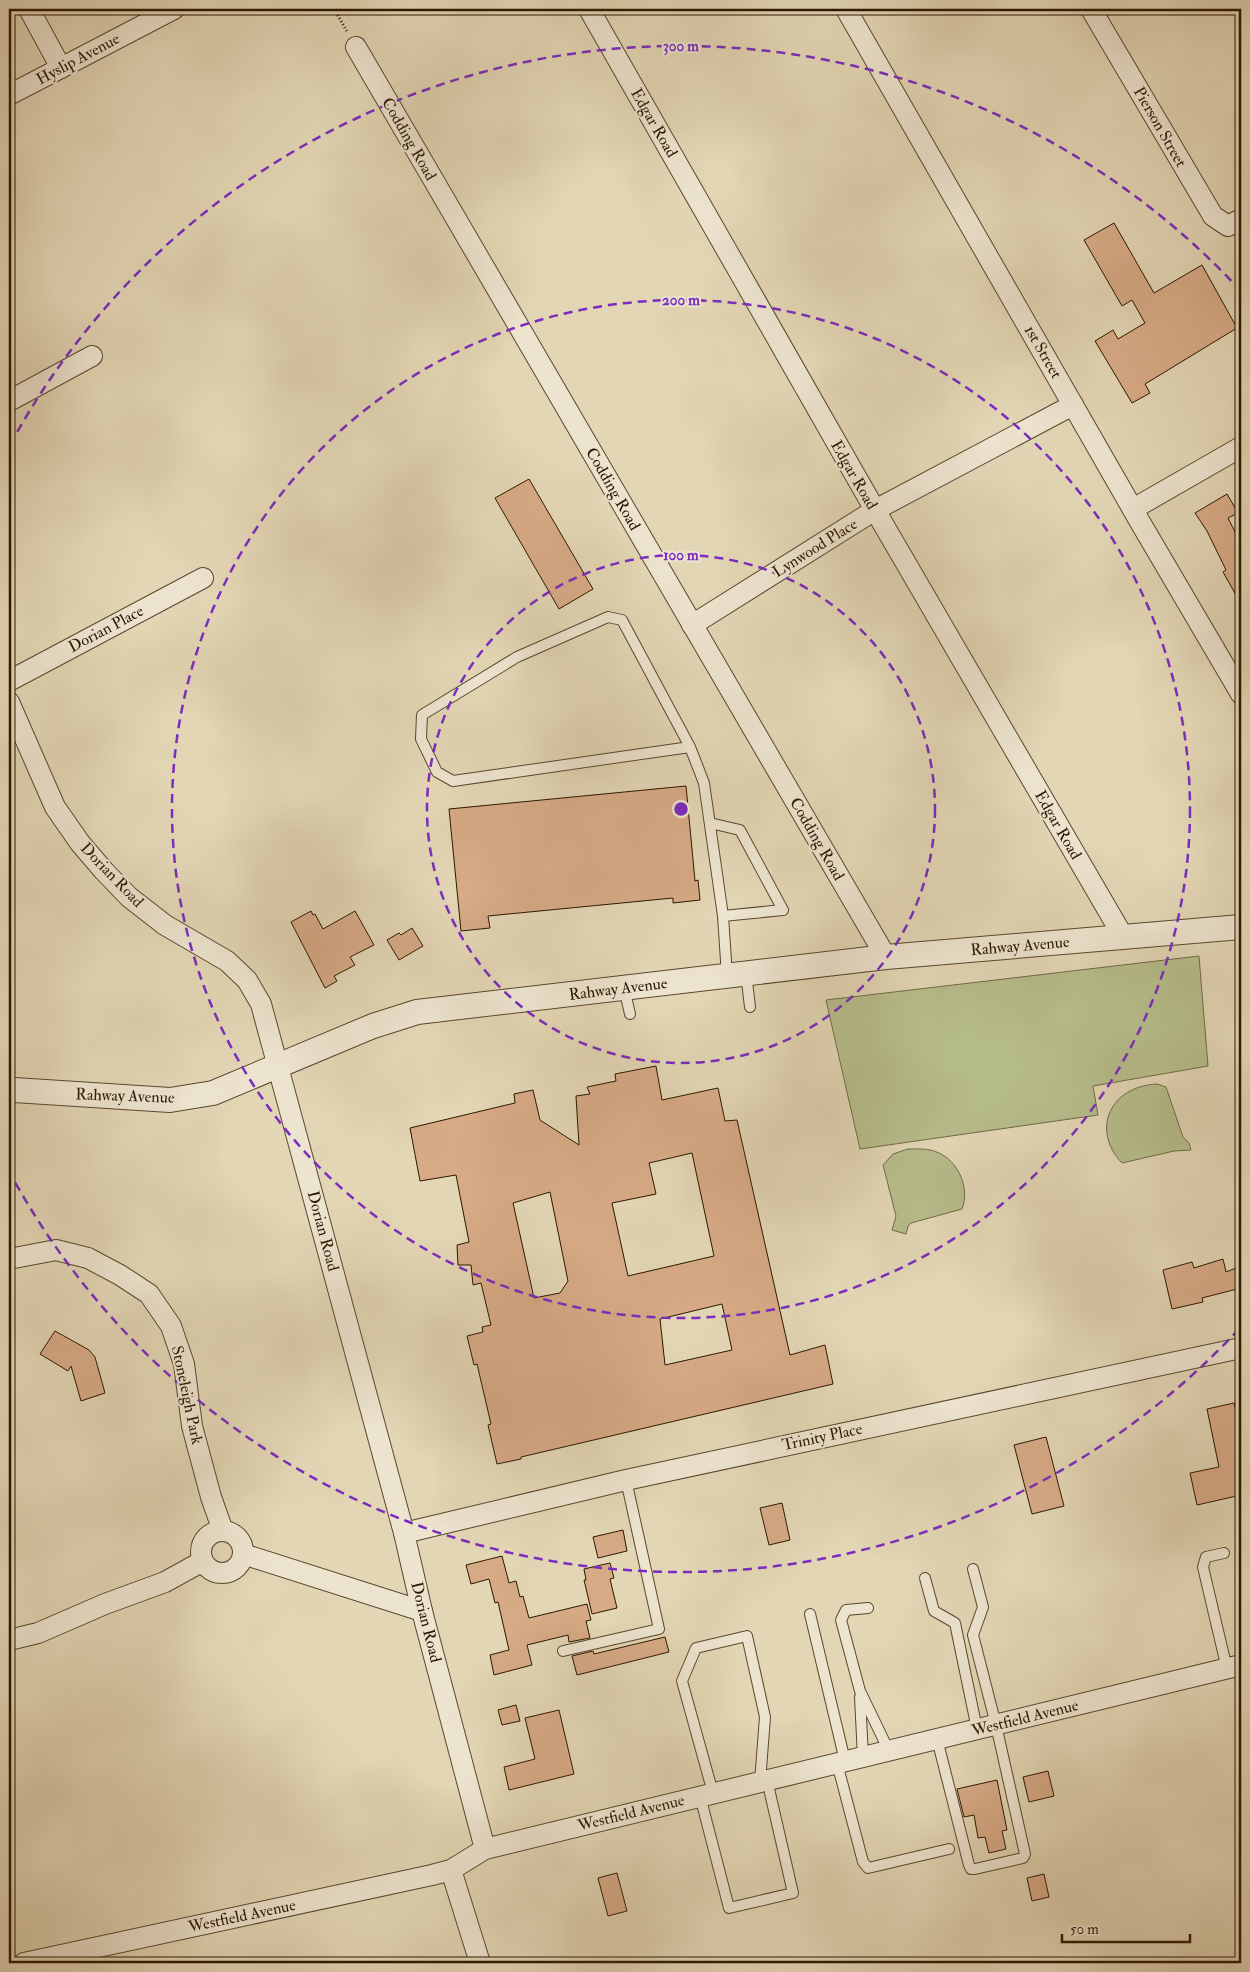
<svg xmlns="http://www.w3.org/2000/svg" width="1250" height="1972" font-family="'IM FELL Double Pica',serif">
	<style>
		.green { fill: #b6bd8b; stroke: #706a46 }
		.building { fill: #d7aa86; stroke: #2b1700; fill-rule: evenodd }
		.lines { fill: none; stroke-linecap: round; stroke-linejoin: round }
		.service-casing { stroke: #59472d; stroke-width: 12 }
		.minor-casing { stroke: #59472d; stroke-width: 22 }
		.tertiary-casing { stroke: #59472d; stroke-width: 26 }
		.path { stroke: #2b1700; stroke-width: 3; stroke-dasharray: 1 2.5; stroke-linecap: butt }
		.service { stroke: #ede4cf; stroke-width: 10 }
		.minor { stroke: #ede4cf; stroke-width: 20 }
		.tertiary { stroke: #ede4cf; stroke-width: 24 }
		.ring { fill: none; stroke: #7b2cbf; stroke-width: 2.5; stroke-dasharray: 9 6 }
		.labels { text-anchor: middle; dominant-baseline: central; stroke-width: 4; stroke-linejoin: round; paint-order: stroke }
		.street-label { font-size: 16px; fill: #2b1700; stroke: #ede4cf }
		.centre { fill: #7b2cbf; stroke: #ede4cf; stroke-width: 2.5 }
		.ring-label { font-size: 15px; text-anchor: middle; font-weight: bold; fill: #7b2cbf; stroke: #ede4cf; stroke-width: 4; stroke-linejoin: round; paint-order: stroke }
	</style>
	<rect width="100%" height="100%" fill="#e3d6b5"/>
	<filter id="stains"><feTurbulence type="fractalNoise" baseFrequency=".004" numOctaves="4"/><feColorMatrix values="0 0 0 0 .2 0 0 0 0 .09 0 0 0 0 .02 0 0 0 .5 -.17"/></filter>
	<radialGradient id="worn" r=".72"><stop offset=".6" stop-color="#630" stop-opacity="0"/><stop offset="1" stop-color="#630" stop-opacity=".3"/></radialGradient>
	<g class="green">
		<path d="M1199 956 1208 1066 1093 1086 1098 1115 860 1149 826 1000Z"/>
		<path d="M1157 1084 1166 1087 1183 1137 1189 1143 1191 1150 1174 1151 1122 1163C1090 1129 1111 1086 1157 1084Z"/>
		<path d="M908 1149C918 1149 929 1148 939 1153 959 1162 970 1189 962 1209L911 1223 908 1226 906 1234 892 1230 896 1216 883 1165 893 1154Z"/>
	</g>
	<g class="building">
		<path d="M1114 223 1154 293 1202 265 1237 328 1145 384 1150 393 1132 403 1095 341 1113 330 1118 339 1145 323 1132 300 1122 306 1084 240Z"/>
		<path d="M529 479 593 589 559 609 495 498Z"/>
		<path d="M1227 494 1238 513 1228 518 1241 544V604L1223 572 1226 570 1207 531 1195 513Z"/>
		<path d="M686 786 695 881 698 880 700 900 673 903V898L488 916 490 928 461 931 449 809Z"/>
		<path d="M311 911 313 915 315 914 323 929 355 911 374 945 350 957 355 965 334 976 337 981 325 988 291 922Z"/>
		<path d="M412 928 423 946 399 960 387 940 399 933 401 935Z"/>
		<path d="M656 1066 662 1100 718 1088 725 1121 737 1120 790 1355 825 1345 833 1384 521 1457V1459L497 1464 488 1425 491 1424 477 1364 474 1365 467 1336 483 1332 482 1327 491 1325 481 1283 473 1285 471 1265H458L457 1245 469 1242 456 1175 420 1181 410 1128 515 1103 514 1094 533 1090 540 1120 579 1145 576 1096 590 1094 587 1087 616 1081 615 1074ZM692 1153 714 1256 628 1276 612 1203 656 1194 649 1163ZM550 1192 568 1281 560 1293 534 1298 513 1203ZM722 1304 732 1350 665 1365 660 1319Z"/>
		<path d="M1223 1259 1226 1272 1241 1266V1288L1202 1298 1203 1302 1172 1309 1163 1270 1192 1262 1194 1268Z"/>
		<path d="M55 1331 89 1350 95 1357 105 1393 81 1401 71 1366 68 1371 40 1354Z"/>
		<path d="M1234 1403 1241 1434V1495L1197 1505 1190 1473 1219 1467 1207 1409Z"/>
		<path d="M1046 1437 1064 1506 1032 1514 1014 1445Z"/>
		<path d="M782 1503 790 1540 769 1545 760 1508Z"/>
		<path d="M623 1530 627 1551 598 1558 593 1537Z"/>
		<path d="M502 1556 509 1583 516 1581 520 1597 523 1596 529 1618 587 1604 591 1620 586 1621 590 1638 569 1642 568 1635 527 1645 532 1665 494 1675 490 1655 509 1650 498 1602 495 1603 489 1579 471 1584 466 1565Z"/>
		<path d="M610 1563 614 1578 610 1579 617 1608 592 1614 584 1580H586L584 1569Z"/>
		<path d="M665 1637 669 1652 577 1675 572 1656 593 1651 594 1654Z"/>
		<path d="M516 1705 520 1721 502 1725 498 1710Z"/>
		<path d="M559 1710 574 1774 509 1790 504 1767 535 1759 525 1718Z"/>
		<path d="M1048 1771 1054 1796 1029 1802 1023 1777Z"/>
		<path d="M997 1780 1007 1830 1002 1831 1006 1849 989 1853 985 1837 978 1838 974 1815 964 1817 957 1789Z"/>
		<path d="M617 1873 627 1911 608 1916 598 1878Z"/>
		<path d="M1044 1874 1049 1897 1032 1901 1027 1878Z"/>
	</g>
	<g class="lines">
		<g class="service-casing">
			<g id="service">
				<path d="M690 747 453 781 437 772 421 739 422 715 517 657 608 617 622 620 690 747 704 783 723 916 727 976"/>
				<path d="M710 823 740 830 783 910 723 916"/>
				<path d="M746 973 750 1007"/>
				<path d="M624 988 630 1014"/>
				<path d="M1224 1553 1206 1557 1203 1567 1227 1669"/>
				<path d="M925 1578 934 1611 955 1623 977 1729"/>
				<path d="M868 1608 846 1610 841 1620 860 1691 889 1751"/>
				<path d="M810 1614 845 1761"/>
				<path d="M563 1651 659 1629 626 1480"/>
				<path d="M860 1697 863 1757"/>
				<path d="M937 1739 969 1865 971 1869H975L1023 1858 1025 1854 996 1725 973 1635 983 1607 973 1569"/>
				<path d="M837 1763 863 1862 868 1868 949 1849"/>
				<path d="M713 1793 682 1681 696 1648 747 1636 765 1717 760 1782"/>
				<path d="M700 1796 729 1908 793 1893 767 1780"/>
			</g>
		</g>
		<g class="minor-casing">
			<g id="minor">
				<path d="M29 9 61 68"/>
				<path d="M589 9 875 510 1124 938"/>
				<path d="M846 9 1140 522 1241 694"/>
				<path d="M1091 9 1213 216 1228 226 1241 219"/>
				<path d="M356 47 886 957"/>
				<path d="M9 95 174 9"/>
				<path d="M9 401 92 356"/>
				<path d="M1133 509 1241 447"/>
				<path d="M692 625 875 510 1073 405"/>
				<path d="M9 681 203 578"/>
				<path d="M9 702 55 807 80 843 104 871 129 897 165 925 227 961 247 980 261 1004 404 1533 422 1611 485 1849"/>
				<path d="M9 1259 56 1250 88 1258 120 1275 149 1294 171 1326 184 1364 192 1426 211 1497 223 1531"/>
				<circle cx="222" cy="1552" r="21"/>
				<path d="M404 1533 626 1480 1241 1348"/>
				<path d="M243 1554 422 1611"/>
				<path d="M9 1640 38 1633 105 1604 165 1582 203 1561"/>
				<path d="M451 1870 480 1963"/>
				<path d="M24 1963 432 1875 451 1870 485 1849 1241 1665"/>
			</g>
		</g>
		<g class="tertiary-casing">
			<path id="tertiary" d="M9 1091 14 1090 170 1100 213 1093 373 1026 417 1012 886 957 1241 927"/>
		</g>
		<path class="path" d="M334 9 348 33"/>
		<use href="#service" class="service"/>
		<use href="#minor" class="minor"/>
		<use href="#tertiary" class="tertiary"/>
	</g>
	<g class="ring">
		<circle cx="681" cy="809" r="254"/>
		<circle cx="681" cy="809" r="509"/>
		<path d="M1239 1329A763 763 0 0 1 10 1173M10 445A763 763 0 0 1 1239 289"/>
	</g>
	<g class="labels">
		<g class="street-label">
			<text transform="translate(78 59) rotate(-28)">Hyslip Avenue</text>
			<text transform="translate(654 123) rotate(60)">Edgar Road</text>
			<text transform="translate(1160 127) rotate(60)">Pierson Street</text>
			<text transform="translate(409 139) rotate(60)">Codding Road</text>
			<text transform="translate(1043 352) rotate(60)">1st Street</text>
			<text transform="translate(854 475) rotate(60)">Edgar Road</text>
			<text transform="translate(613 489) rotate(60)">Codding Road</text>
			<text transform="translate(815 548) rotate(-32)">Lynwood Place</text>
			<text transform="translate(106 629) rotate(-28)">Dorian Place</text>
			<text transform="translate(1058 825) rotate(60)">Edgar Road</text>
			<text transform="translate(817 839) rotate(60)">Codding Road</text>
			<text transform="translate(112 875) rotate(46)">Dorian Road</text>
			<text transform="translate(1020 946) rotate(-5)">Rahway Avenue</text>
			<text transform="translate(618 989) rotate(-7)">Rahway Avenue</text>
			<text transform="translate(125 1096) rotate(2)">Rahway Avenue</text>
			<text transform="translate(323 1231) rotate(75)">Dorian Road</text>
			<text transform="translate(187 1395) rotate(78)">Stoneleigh Park</text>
			<text transform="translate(822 1437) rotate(-12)">Trinity Place</text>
			<text transform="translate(426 1622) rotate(76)">Dorian Road</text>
			<text transform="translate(1025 1718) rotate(-14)">Westfield Avenue</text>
			<text transform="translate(631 1813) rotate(-14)">Westfield Avenue</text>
			<text transform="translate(242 1916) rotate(-12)">Westfield Avenue</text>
		</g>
	</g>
	<circle cx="681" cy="809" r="8" class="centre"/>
	<g class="ring-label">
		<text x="681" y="51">300 m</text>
		<text x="681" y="305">200 m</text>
		<text x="681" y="560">100 m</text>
	</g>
	<rect width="1250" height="1972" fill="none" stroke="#e3d6b5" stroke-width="30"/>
	<rect x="10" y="10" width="1230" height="1952" fill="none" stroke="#2b1700" stroke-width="2.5"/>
	<rect x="15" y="15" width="1220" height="1942" fill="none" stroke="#2b1700"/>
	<path d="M1062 1934v8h128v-8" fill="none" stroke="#2b1700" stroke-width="2.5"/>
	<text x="1070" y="1934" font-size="15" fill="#2b1700" stroke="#ede4cf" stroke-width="4" paint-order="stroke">50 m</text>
	<rect width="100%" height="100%" filter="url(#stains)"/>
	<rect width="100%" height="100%" fill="url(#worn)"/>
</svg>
